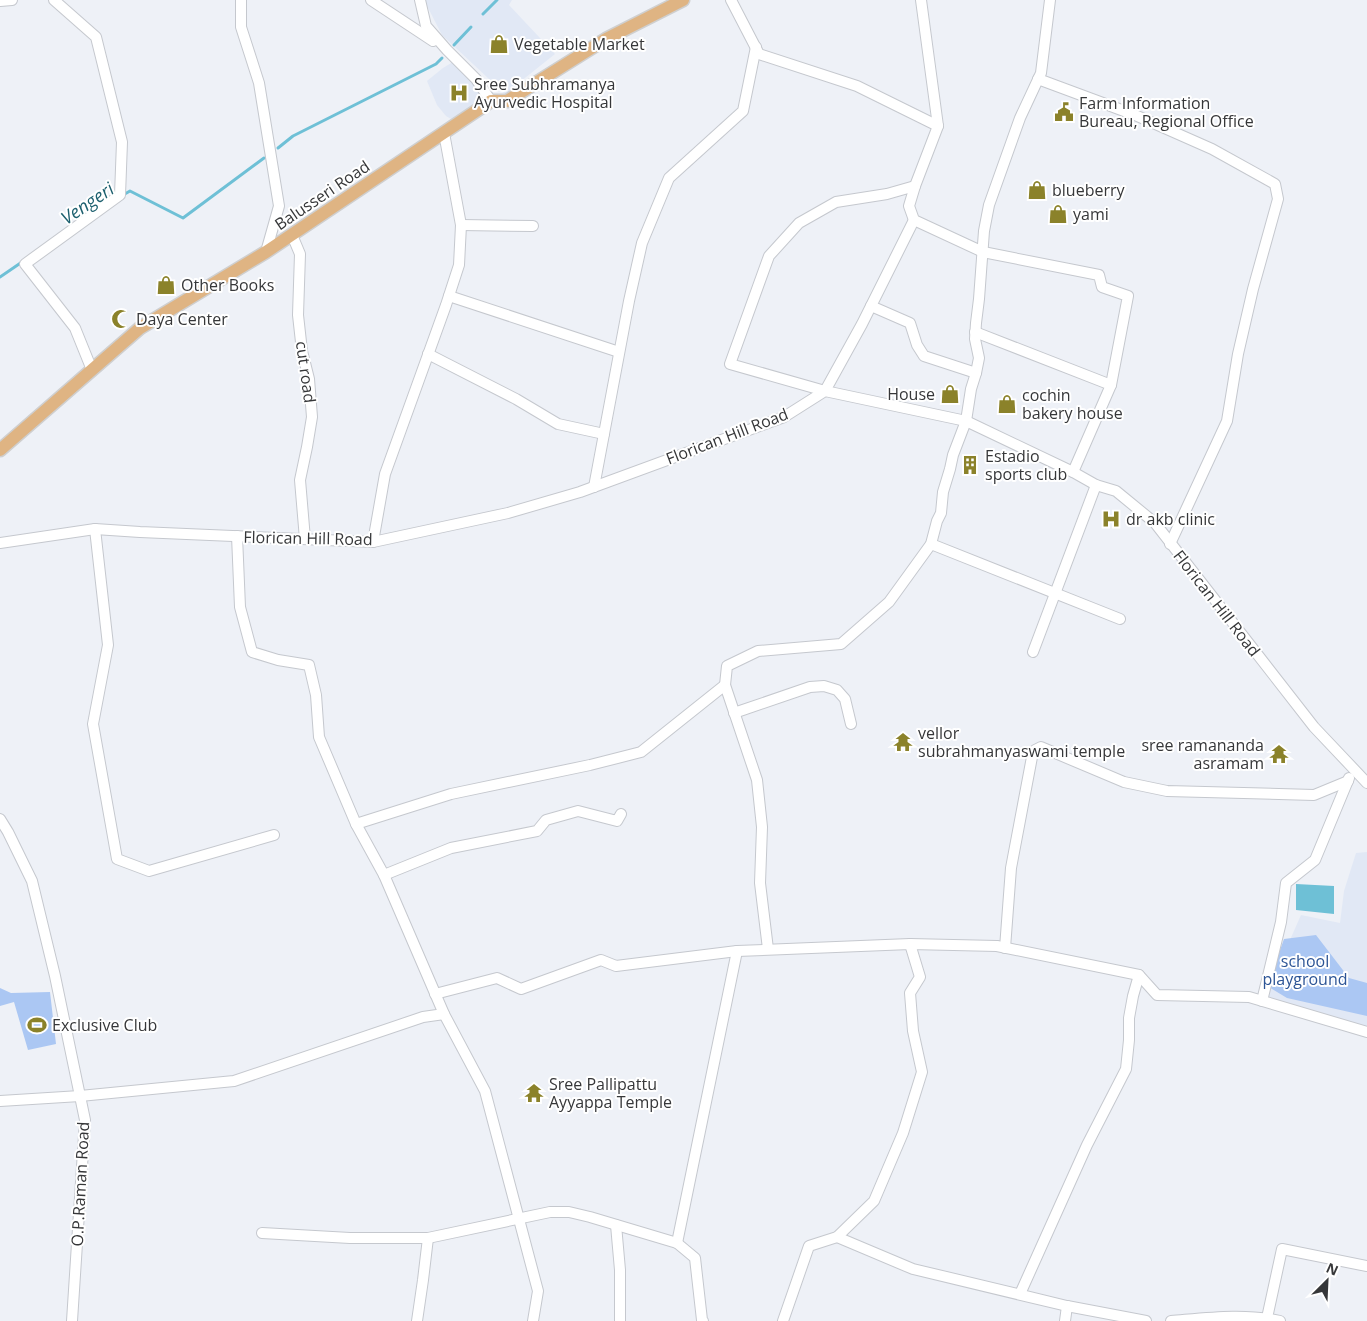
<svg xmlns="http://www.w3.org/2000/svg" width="1367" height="1321" font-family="'Open Sans',sans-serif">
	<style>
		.built { fill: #e1e8f5 }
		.green { fill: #abc7f3 }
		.water { fill: #6ec0d6 }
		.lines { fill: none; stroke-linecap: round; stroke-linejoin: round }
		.stream { stroke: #6ec0d6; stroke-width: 3 }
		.minor-casing { stroke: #c5c8ce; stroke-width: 12 }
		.major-casing { stroke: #cfcfcf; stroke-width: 15 }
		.minor { stroke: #fff; stroke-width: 10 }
		.major { stroke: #dfb483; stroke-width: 12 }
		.labels { text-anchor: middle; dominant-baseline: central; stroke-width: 4; stroke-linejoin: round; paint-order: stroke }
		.poi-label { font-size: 16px; fill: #363739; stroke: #fff; text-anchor: start }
		.street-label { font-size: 16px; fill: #363739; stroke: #fff }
		.park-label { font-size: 16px; fill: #2c5495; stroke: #fff }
		.water-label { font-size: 18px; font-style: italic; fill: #1d606f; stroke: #fff }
	</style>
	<rect width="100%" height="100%" fill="#eef1f7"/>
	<g class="built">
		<path d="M424 0H512L509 5 555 54 505 94 442 35Z"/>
		<path d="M453 62 487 95 463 126 446 116 437 105 427 81 443 68Z"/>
		<path d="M1367 852V1029L1266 1000 1274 976 1301 915 1340 923 1344 891 1356 853Z"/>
	</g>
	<g class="green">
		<path d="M1316 935 1349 978 1367 983V1016L1287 998 1267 986 1284 939Z"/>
		<path d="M0 988 11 993 50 992 56 1044 28 1050 14 1002 0 1006Z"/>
	</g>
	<path class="water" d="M1296 884 1334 886V914L1296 910Z"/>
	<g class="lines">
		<g class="stream">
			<path d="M483 14 497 0"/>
			<path d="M454 45 471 27"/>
			<path d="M278 148 293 136 436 64 442 58"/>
			<path d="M123 195 130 191 183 218 264 158"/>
			<path d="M0 277 22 262"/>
		</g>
		<g class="minor-casing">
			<g id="minor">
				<path d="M54 0 96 37 122 142 120 195 25 264 75 328 92 370"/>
				<path d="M241 0V27L259 83 279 206 266 252"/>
				<path d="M371 0 433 41"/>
				<path d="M420 0 426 26 447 50 476 79 491 101"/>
				<path d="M731 0 759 54 857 86 938 126 915 186 909 206 914 220 983 252 1099 275 1102 287 1128 296 1111 385"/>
				<path d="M921 0 938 126"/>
				<path d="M0 1 12 0"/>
				<path d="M1038 79 1135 115 1212 149 1275 184 1278 199 1253 289 1238 354 1227 421 1170 544"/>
				<path d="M914 220 862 324 825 391 730 364 769 256 799 223 836 202 887 194 915 186"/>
				<path d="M461 225 533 226"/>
				<path d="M292 235 300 254 298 315 302 351 309 379 312 417 307 447 300 480 305 539"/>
				<path d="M449 296 619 352"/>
				<path d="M871 306 910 323 917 345 924 356 976 373"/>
				<path d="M975 332 1111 385 1073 472"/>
				<path d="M428 354 516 399 558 424 604 434"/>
				<path d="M594 487 629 301 642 243 669 178 743 111 756 47"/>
				<path d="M95 529 108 645 93 724 117 859 149 871 274 835"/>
				<path d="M237 536 240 607 252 652 278 660 309 665 316 695 319 737 356 824 384 875 451 848 537 831 546 820 578 811 617 821 621 814"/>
				<path d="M373 542 385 474 446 305 459 265 461 225 444 133"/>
				<path d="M0 543 95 529 140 532 373 542 508 513 580 492 784 417 825 391 966 421 1073 472 1096 485 1116 491 1155 523 1314 727 1367 783"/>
				<path d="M931 544 1120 619"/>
				<path d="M1033 652 1096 485"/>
				<path d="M725 685 727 666 758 651 841 644 889 602 931 544 937 521 941 513 943 492 950 469 953 455 966 421 971 389 976 373 979 358 975 339 976 323 979 299 984 231 989 205 1020 118 1041 73 1050 0"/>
				<path d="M734 713 810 687 824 686 837 690 845 699 851 724"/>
				<path d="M0 819 8 832 32 881 55 976 85 1120 72 1321"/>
				<path d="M356 824 451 794 590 765 641 752 725 685 757 780 762 827 760 883 768 949"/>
				<path d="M1005 948 1011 868 1032 757 1035 750 1041 747 1124 782 1167 791 1314 795 1348 781"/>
				<path d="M435 994 497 978 521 989 601 960 616 966 737 951 910 944 997 946 1139 975 1157 995 1249 997 1367 1032"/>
				<path d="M1262 1001 1281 922 1286 883 1315 860 1349 778"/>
				<path d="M444 1014 485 1091 538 1291 533 1321"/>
				<path d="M0 1101 80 1096 234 1081 423 1017 444 1014 384 875"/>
				<path d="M616 1225 620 1270V1321"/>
				<path d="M262 1233 350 1238H428L550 1212H569L590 1217 677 1243 695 1258 702 1320 703 1321"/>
				<path d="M837 1237 913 1269 1067 1306 1146 1321"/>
				<path d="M677 1243 737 951"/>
				<path d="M1020 1294 1087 1145 1126 1069 1129 1040V1018L1133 996 1139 975"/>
				<path d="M1267 1318 1282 1249 1367 1266"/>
				<path d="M417 1321 423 1280 428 1238"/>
				<path d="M783 1321 809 1246 837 1237 874 1201 903 1133 922 1072 913 1031 910 993 920 977 910 944"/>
				<path d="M1065 1321 1067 1306"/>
				<path d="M1171 1321C1207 1318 1244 1313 1280 1321"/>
			</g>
		</g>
		<g class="major-casing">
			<path id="major" d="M0 450 140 328 266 252 491 101H507L606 39 683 0"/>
		</g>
		<use href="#minor" class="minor"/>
		<use href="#major" class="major"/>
	</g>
	<defs>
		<g id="shop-bare" transform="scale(1.5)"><path d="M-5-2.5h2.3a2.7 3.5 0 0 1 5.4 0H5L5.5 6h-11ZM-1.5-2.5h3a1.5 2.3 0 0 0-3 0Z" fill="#8b822a" stroke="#fff" stroke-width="2.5" paint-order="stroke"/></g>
		<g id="hospital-bare" transform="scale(1.5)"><path d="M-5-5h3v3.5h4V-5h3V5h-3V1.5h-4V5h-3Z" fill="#8b822a" stroke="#fff" stroke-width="2.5" paint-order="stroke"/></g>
		<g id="civic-bare" transform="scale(1.5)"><path d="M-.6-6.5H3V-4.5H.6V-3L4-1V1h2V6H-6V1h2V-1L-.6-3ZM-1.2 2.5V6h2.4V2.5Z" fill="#8b822a" stroke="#fff" stroke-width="2.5" paint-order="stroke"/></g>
		<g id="mosque-bare" transform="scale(1.5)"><path d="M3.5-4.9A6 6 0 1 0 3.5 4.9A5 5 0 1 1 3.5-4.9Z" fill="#8b822a" stroke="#fff" stroke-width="2.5" paint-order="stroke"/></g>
		<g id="building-bare" transform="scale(1.5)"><path d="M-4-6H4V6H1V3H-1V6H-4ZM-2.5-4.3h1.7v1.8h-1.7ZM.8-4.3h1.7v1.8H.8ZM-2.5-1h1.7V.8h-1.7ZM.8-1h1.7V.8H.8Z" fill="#8b822a" stroke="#fff" stroke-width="2.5" paint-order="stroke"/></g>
		<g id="temple-bare" transform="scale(1.5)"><path d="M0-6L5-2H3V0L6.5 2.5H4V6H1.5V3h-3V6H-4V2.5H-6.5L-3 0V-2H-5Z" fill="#8b822a" stroke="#fff" stroke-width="2.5" paint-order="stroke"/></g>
		<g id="stadium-bare" transform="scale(1.5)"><path d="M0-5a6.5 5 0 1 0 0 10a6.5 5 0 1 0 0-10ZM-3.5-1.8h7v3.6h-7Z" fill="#8b822a" stroke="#fff" stroke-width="2.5" paint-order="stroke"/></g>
	</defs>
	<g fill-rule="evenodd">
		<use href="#shop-bare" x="499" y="44"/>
		<use href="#hospital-bare" x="459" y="93"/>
		<use href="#civic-bare" x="1064" y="112"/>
		<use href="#shop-bare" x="1037" y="190"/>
		<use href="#shop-bare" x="1058" y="214"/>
		<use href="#shop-bare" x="166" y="285"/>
		<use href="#mosque-bare" x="121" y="319"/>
		<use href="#shop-bare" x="950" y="394"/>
		<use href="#shop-bare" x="1007" y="404"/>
		<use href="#building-bare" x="970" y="465"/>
		<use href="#hospital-bare" x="1111" y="519"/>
		<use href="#temple-bare" x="903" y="742"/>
		<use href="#temple-bare" x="1279" y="754"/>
		<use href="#stadium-bare" x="37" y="1025"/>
		<use href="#temple-bare" x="534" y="1093"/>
	</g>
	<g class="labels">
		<g class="poi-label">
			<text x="514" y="44">Vegetable Market</text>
			<text x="474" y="84">Sree Subhramanya<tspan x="474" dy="18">Ayurvedic Hospital</tspan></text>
			<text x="1079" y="103">Farm Information<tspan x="1079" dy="18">Bureau, Regional Office</tspan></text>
			<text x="1052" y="190">blueberry</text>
			<text x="1073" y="214">yami</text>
			<text x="181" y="285">Other Books</text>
			<text x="136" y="319">Daya Center</text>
			<text x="935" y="394" text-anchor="end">House</text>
			<text x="1022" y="395">cochin<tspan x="1022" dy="18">bakery house</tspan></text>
			<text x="985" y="456">Estadio<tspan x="985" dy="18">sports club</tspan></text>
			<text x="1126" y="519">dr akb clinic</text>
			<text x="918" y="733">vellor<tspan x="918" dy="18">subrahmanyaswami temple</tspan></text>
			<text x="1264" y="745" text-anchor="end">sree ramananda<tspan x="1264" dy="18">asramam</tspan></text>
			<text x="52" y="1025">Exclusive Club</text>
			<text x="549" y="1084">Sree Pallipattu<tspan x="549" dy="18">Ayyappa Temple</tspan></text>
		</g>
		<g class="street-label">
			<text transform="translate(322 195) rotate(-34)">Balusseri Road</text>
			<text transform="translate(306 372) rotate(82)">cut road</text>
			<text transform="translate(727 436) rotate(-21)">Florican Hill Road</text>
			<text transform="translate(308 538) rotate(1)">Florican Hill Road</text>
			<text transform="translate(1217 603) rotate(52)">Florican Hill Road</text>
			<text transform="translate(80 1184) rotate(-87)">O.P.Raman Road</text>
		</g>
		<g class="park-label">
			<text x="1305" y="961">school<tspan x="1305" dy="18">playground</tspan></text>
		</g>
		<g class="water-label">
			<text transform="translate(87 203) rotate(-34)">Vengeri</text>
		</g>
	</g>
	<g transform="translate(1327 1281) rotate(24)" stroke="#ffffff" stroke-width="4" paint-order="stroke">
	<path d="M0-4L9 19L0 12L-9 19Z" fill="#363739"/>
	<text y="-8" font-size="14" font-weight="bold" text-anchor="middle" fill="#363739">N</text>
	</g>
</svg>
